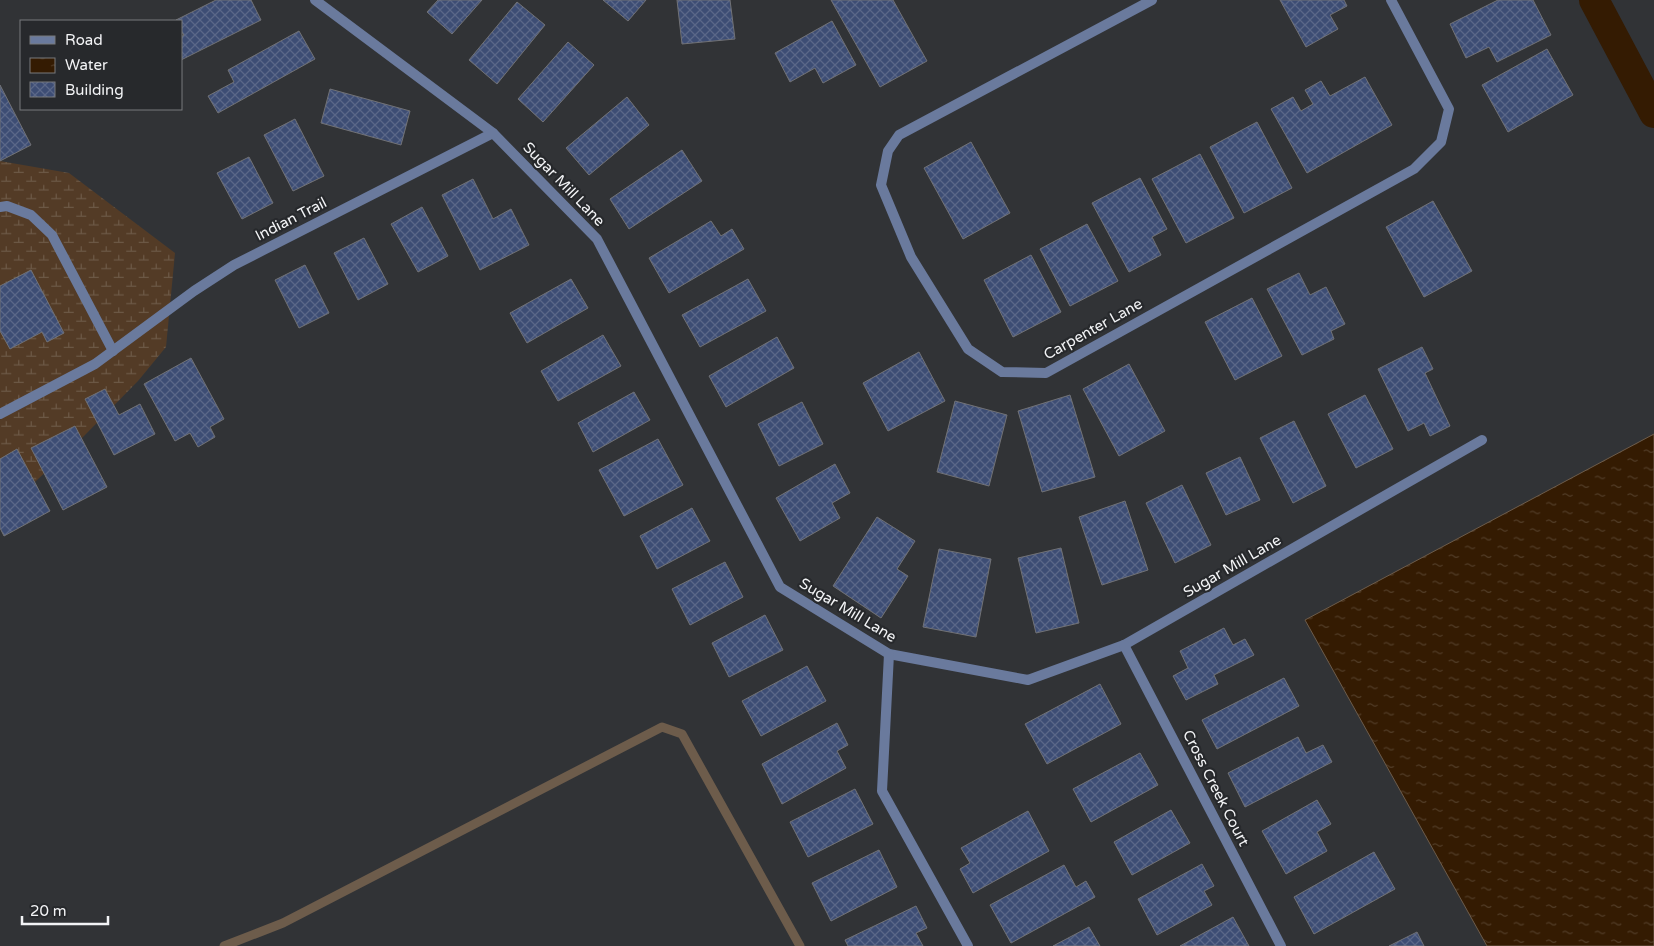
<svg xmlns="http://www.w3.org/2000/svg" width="1654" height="946" font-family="'Varela Round',sans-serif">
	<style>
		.wetland { fill: url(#wetland-marsh) }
		.water { fill: url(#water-ripples); stroke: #6d5c4b }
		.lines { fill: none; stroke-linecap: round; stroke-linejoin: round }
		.stream { stroke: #6d5c4b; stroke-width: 9 }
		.canal { stroke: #341b02; stroke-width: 30 }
		.building { fill: url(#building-cross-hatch); stroke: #717276 }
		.street { stroke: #6a7a9d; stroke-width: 10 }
		.labels { text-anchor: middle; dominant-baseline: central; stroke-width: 4.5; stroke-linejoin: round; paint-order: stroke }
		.street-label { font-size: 15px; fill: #f3f4f6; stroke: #27292c }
	</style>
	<defs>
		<pattern id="wetland-marsh" width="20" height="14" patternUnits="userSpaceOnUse" patternTransform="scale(1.25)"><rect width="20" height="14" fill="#533b26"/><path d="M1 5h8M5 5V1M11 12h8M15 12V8" fill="none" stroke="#6c5846"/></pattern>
		<pattern id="water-ripples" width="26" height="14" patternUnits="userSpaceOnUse" patternTransform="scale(1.25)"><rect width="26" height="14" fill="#341b02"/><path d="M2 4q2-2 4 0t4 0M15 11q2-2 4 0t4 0" fill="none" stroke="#523d28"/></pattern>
		<pattern id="building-cross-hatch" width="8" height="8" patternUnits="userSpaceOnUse" patternTransform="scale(1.25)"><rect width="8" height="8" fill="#3d4d74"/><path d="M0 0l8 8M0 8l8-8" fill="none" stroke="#5a6788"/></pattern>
	</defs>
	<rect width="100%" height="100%" fill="#313336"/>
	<path class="wetland" d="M0 161 69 173 175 253 166 347 138 381 84 436 20 496 0 506Z"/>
	<path class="water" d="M1654 434V946H1487L1305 620Z"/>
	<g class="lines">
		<path class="stream" d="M224 946 283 923 662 727 682 734 800 946"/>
		<path class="canal" d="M1594 0 1654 113"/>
	</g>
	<g class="building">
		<path d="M216 0H251L261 20 181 60V37L184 35 181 31V21L176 20Z"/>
		<path d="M438 0H482L452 34 427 12Z"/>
		<path d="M603 0H646L628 21Z"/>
		<path d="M677 0H730L735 39 682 44Z"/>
		<path d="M831 0H893L927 61 880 87Z"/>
		<path d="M1280 0H1344L1347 6 1330 15 1338 29 1306 47Z"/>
		<path d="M1498 0H1533L1551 35 1497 62 1489 47 1466 58 1450 24Z"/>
		<path d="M517 2 545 25 497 84 469 60Z"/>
		<path d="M832 21 856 65 823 83 815 68 790 82 775 53Z"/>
		<path d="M299 31 315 59 218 113 208 96 234 82 228 70Z"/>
		<path d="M568 42 594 65 543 122 518 99Z"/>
		<path d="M1547 49 1573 95 1508 132 1482 85Z"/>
		<path d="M1365 77 1392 125 1307 173 1271 109 1293 97 1301 111 1313 104 1305 90 1321 81 1330 96Z"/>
		<path d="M0 85 31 145 0 161Z"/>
		<path d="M330 89 410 111 401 145 321 123Z"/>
		<path d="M627 97 649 125 589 175 566 148Z"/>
		<path d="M295 119 324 176 293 191 264 135Z"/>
		<path d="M1257 122 1292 188 1244 213 1210 147Z"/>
		<path d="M971 142 1010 213 963 239 924 168Z"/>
		<path d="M682 150 702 181 629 229 610 199Z"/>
		<path d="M1200 154 1234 218 1186 243 1152 179Z"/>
		<path d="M249 157 273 203 242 219 217 173Z"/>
		<path d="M1140 178 1167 229 1152 237 1161 255 1129 272 1092 203Z"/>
		<path d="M473 179 493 219 511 209 529 245 480 270 442 195Z"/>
		<path d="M1433 201 1472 271 1424 297 1386 227Z"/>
		<path d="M422 207 448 256 418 272 391 224Z"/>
		<path d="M711 221 721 236 732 229 744 249 669 293 649 258Z"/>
		<path d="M1087 224 1118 281 1070 306 1040 249Z"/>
		<path d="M364 238 388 284 358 300 334 253Z"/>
		<path d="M1031 255 1061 312 1013 337 984 280Z"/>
		<path d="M305 265 329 313 299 328 275 280Z"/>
		<path d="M31 270 64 333 47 342 42 332 10 349 0 331V286Z"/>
		<path d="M1299 273 1310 295 1326 287 1345 324 1331 331 1334 339 1302 355 1267 289Z"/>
		<path d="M571 279 588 308 527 343 510 313Z"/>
		<path d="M748 279 766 311 700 347 682 315Z"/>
		<path d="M1252 298 1282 356 1235 380 1205 322Z"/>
		<path d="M603 335 621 366 558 401 541 371Z"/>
		<path d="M777 337 794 368 726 407 709 376Z"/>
		<path d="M1422 347 1433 369 1425 373 1450 426 1430 436 1424 423 1408 431 1378 369Z"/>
		<path d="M919 352 945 401 888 431 863 383Z"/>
		<path d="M191 358 224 419 210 427 215 437 198 447 190 433 175 441 144 384Z"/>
		<path d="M1129 364 1165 431 1119 456 1083 389Z"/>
		<path d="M105 389 119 415 140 404 155 434 114 455 85 399Z"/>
		<path d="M634 392 650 420 593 452 578 423Z"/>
		<path d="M1070 395 1095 477 1042 492 1018 411Z"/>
		<path d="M1365 395 1393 449 1356 468 1328 414Z"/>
		<path d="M955 401 1007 415 989 486 937 472Z"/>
		<path d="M802 402 823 444 779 466 758 424Z"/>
		<path d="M1294 421 1326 486 1293 503 1260 438Z"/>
		<path d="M75 426 107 487 63 510 31 448Z"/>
		<path d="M658 439 683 485 624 516 599 470Z"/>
		<path d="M17 449 50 511 4 536 0 528V459Z"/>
		<path d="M1240 457 1260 500 1226 515 1206 473Z"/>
		<path d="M835 464 850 493 832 503 840 518 800 541 776 498Z"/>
		<path d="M1182 485 1211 545 1175 563 1146 503Z"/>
		<path d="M1125 501 1148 570 1102 585 1079 517Z"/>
		<path d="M692 508 710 541 657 569 640 536Z"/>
		<path d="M877 517 915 541 897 569 908 576 881 618 833 586Z"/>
		<path d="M1061 548 1079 623 1036 633 1018 558Z"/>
		<path d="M939 549 991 559 976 637 923 627Z"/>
		<path d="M725 562 743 597 690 625 672 589Z"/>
		<path d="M765 615 783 650 729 677 712 643Z"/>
		<path d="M1224 628 1233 645 1245 639 1254 655 1214 675 1218 684 1186 700 1173 676 1188 668 1180 651Z"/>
		<path d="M807 666 826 701 761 736 742 701Z"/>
		<path d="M1284 678 1299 706 1217 749 1202 720Z"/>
		<path d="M1100 684 1121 724 1047 764 1025 724Z"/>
		<path d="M837 723 848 745 837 751 846 768 782 804 762 764Z"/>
		<path d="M1298 737 1306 753 1323 745 1332 762 1245 807 1228 773Z"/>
		<path d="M1140 753 1158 785 1091 822 1073 789Z"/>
		<path d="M855 789 873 824 808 857 790 822Z"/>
		<path d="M1317 800 1331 824 1317 832 1327 851 1286 874 1262 831Z"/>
		<path d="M1171 810 1190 843 1132 875 1114 842Z"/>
		<path d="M1028 811 1049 851 973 893 960 869 970 863 961 848Z"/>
		<path d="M879 850 897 887 831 921 812 883Z"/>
		<path d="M1374 852 1395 889 1314 934 1294 897Z"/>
		<path d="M1202 864 1214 886 1204 891 1212 905 1157 935 1138 899Z"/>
		<path d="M1064 865 1076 887 1086 881 1095 897 1011 943 990 905Z"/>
		<path d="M916 906 927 928 916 933 923 946H848L845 940Z"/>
		<path d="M1233 917 1249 946H1180Z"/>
		<path d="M1089 927 1100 946H1053Z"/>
		<path d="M1417 932 1424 946H1389Z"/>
	</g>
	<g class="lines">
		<g class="street">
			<path d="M315 0 493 133 597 239 780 587 889 654 1028 680 1124 645 1482 440"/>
			<path d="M1152 0 899 135 888 151 881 185 911 257 968 349 1002 372 1046 373 1414 169 1441 142 1449 109 1391 0"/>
			<path d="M0 207 7 206 31 215 52 235 113 351"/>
			<path d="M0 414 95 364 194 291 234 265 493 133"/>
			<path d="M1124 645 1281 946"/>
			<path d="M889 654 882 791 968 946"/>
		</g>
	</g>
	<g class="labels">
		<g class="street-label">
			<text transform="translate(564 184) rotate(46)">Sugar Mill Lane</text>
			<text transform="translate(291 219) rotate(-27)">Indian Trail</text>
			<text transform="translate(1093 329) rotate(-29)">Carpenter Lane</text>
			<text transform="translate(1232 566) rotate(-30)">Sugar Mill Lane</text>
			<text transform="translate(848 610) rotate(31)">Sugar Mill Lane</text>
			<text transform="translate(1216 788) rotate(63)">Cross Creek Court</text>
		</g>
	</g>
	<rect x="20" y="20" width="162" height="90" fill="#27292c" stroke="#797a7d"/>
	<rect x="30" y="36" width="25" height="8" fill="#6a7a9d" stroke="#797a7d"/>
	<text x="65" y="45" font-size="15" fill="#f3f4f6">Road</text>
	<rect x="30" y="58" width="25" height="15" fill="url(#water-ripples)" stroke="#797a7d"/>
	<text x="65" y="70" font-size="15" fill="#f3f4f6">Water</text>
	<rect x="30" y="82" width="25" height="15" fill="url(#building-cross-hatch)" stroke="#797a7d"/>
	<text x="65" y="95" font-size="15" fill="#f3f4f6">Building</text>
	<path d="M22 916v8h86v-8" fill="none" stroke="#f3f4f6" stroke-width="2.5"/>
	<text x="30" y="916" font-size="15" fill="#f3f4f6" stroke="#27292c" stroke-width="4" paint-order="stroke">20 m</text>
</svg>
